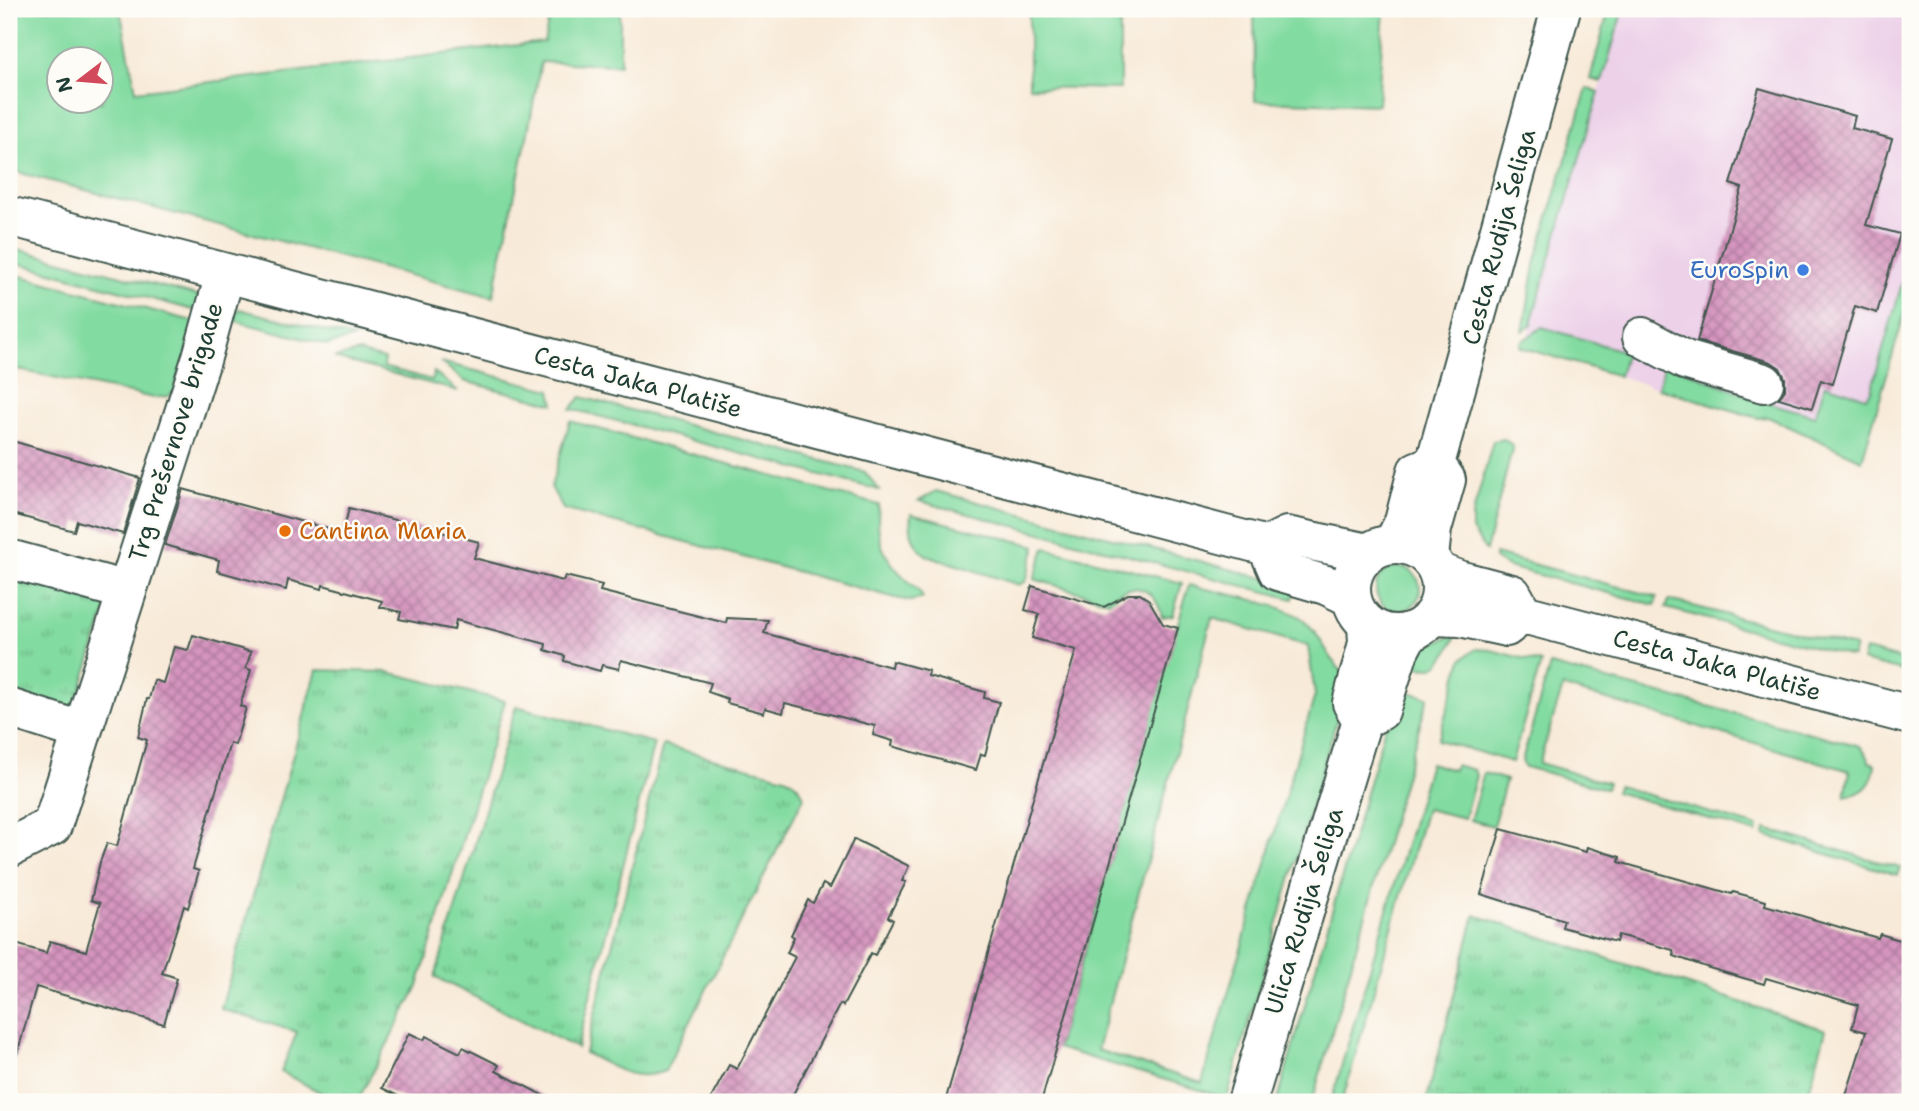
<svg xmlns="http://www.w3.org/2000/svg" width="1919" height="1111" font-family="'Shantell Sans',sans-serif">
	<style>
		.built { fill: #edd1e9 }
		.green { fill: #82dba0; stroke: #508c6a; stroke-width: 2; fill-rule: evenodd }
		.park { fill: url(#park-tufts); stroke: #508c6a; stroke-width: 2 }
		.building { fill: url(#building-cross-hatch) }
		.lines { fill: none; stroke-linecap: round; stroke-linejoin: round }
		.minor-casing { stroke: #40574d; stroke-width: 42 }
		.minor { stroke: #fff; stroke-width: 38 }
		.shop-dot { fill: #3f7fe0; stroke: #fdfcf7; stroke-width: 2.5 }
		.food-dot { fill: #e8710a; stroke: #fdfcf7; stroke-width: 2.5 }
		.labels { text-anchor: middle; dominant-baseline: central; stroke-width: 5; stroke-linejoin: round; paint-order: stroke }
		.street-label { font-size: 24px; fill: #1f3d34; stroke: #fdfcf7 }
		.shop-label { font-size: 24px; fill: #366cbe; stroke: #fdfcf7; text-anchor: end }
		.food-label { font-size: 24px; fill: #c56008; stroke: #fdfcf7; text-anchor: start }
	</style>
	<defs>
		<pattern id="park-tufts" width="24" height="20" patternUnits="userSpaceOnUse" patternTransform="scale(1.75)"><rect width="24" height="20" fill="#82dba0"/><path d="M3 7l-1-3M5 7V3M7 7l1-3M15 17l-1-3M17 17v-4M19 17l1-3" fill="none" stroke="#6ab383"/></pattern>
		<pattern id="building-cross-hatch" width="8" height="8" patternUnits="userSpaceOnUse" patternTransform="scale(1.75)"><rect width="8" height="8" fill="#d594be"/><path d="M0 0l8 8M0 8l8-8" fill="none" stroke="#ac7a9b"/></pattern>
	</defs>
	<rect width="100%" height="100%" fill="#fdfcf7"/>
	<filter id="ink" filterUnits="userSpaceOnUse"><feTurbulence type="fractalNoise" baseFrequency=".0143" numOctaves="2"/><feDisplacementMap in="SourceGraphic" scale="14" xChannelSelector="R" yChannelSelector="G"/><feConvolveMatrix kernelMatrix="1 2 1 2 8 2 1 2 1" color-interpolation-filters="sRGB"/></filter>
	<filter id="wash" filterUnits="userSpaceOnUse"><feTurbulence type="fractalNoise" baseFrequency=".00686" numOctaves="4" result="noise"/><feDisplacementMap in="SourceGraphic" scale="28" xChannelSelector="R" yChannelSelector="G"/><feGaussianBlur stdDeviation="1.57" result="paint"/><feColorMatrix in="noise" values="0 0 0 0 0 0 0 0 0 0 0 0 0 0 0 0 0 1.4 0 .05"/><feComposite in="paint" operator="in"/></filter>
	<g filter="url(#wash)">
		<rect width="100%" height="100%" fill="#f8ead8"/>
		<path class="built" d="M1623 9H1910V295L1862 460 1768 417 1758 418 1524 348Z"/>
		<g class="green">
			<path d="M9 9H120L136 91 544 42 551 9H620V65L541 62 528 132 493 297 9 170ZM60 60H102V102H60Z"/>
			<path d="M1029 9H1120V89L1029 87Z"/>
			<path d="M1254 9H1384L1378 105 1255 101Z"/>
			<path d="M1609 9H1623L1602 82 1590 79Z"/>
			<path d="M1587 88 1599 92 1531 323 1533 324 1523 331 1536 260Z"/>
			<path d="M9 247 198 296 203 303 197 311 9 261Z"/>
			<path d="M1910 255V295L1862 460 1768 417 1758 418 1658 388 1665 363 1759 400 1815 416 1825 384 1866 397 1871 391Z"/>
			<path d="M9 273 200 323 180 386 169 396 154 398 9 368Z"/>
			<path d="M239 309 354 338 328 345 231 320Z"/>
			<path d="M1542 327 1626 352 1619 376 1520 347 1521 342Z"/>
			<path d="M359 352 384 359 383 367 432 380 434 372 458 391 334 358Z"/>
			<path d="M441 362 551 390 554 404 464 381Z"/>
			<path d="M581 397 865 472 879 490 571 409Z"/>
			<path d="M570 421 879 505C875 540 883 558 908 581 915 587 920 590 923 598L910 601 896 598 563 509 551 487Z"/>
			<path d="M1504 439 1513 446 1486 551 1472 530V517L1493 441Z"/>
			<path d="M936 491 1297 587 1293 599 919 501Z"/>
			<path d="M911 514 1036 546 1026 581 1019 585 926 555C912 544 909 531 911 514Z"/>
			<path d="M1045 548 1182 583 1173 615 1162 617C1156 588 1131 578 1109 601L1034 579Z"/>
			<path d="M1495 554 1657 597 1655 605 1508 567 1495 559Z"/>
			<circle cx="1398" cy="589" r="22"/>
			<path d="M1189 585C1216 592 1287 604 1305 621 1323 637 1330 665 1349 677L1227 1098 1057 1048ZM1212 618 1308 646 1315 695 1202 1083 1097 1050Z"/>
			<path d="M1669 600 1855 647 1852 657 1666 608Z"/>
			<path d="M1457 634C1445 658 1438 678 1409 662L1430 644Z"/>
			<path d="M1476 649 1491 650 1541 663 1512 762 1438 740 1462 659Z"/>
			<path d="M1865 650 1910 662V673L1862 661Z"/>
			<path d="M1550 665 1860 746 1868 757 1869 762 1875 764C1873 784 1865 794 1845 796L1850 771 1563 687 1539 763 1608 783 1606 789 1525 767 1522 761Z"/>
			<path d="M1396 689 1428 697 1312 1102H1277Z"/>
			<path d="M1430 763 1453 770 1455 765 1474 770 1476 776 1464 818 1426 809 1342 1102H1331Z"/>
			<path d="M1484 773 1506 780 1493 826 1470 820Z"/>
			<path d="M1618 786 1758 827 1757 833 1616 792Z"/>
			<path d="M1766 829 1900 868 1897 875 1764 835Z"/>
		</g>
		<g class="park">
			<path d="M9 574 109 601 72 717 9 699Z"/>
			<path d="M317 670 388 672 505 701 418 986 357 1102H339L281 1072 297 1032 221 1009Z"/>
			<path d="M516 706 654 743 577 1048 435 977Z"/>
			<path d="M663 745 785 777C795 781 800 787 804 797L665 1071C633 1083 614 1067 585 1053Z"/>
			<path d="M1475 915 1826 1030 1806 1102H1426Z"/>
		</g>
		<g id="blocks">
			<g class="building">
				<path d="M1759 88 1855 116 1852 128 1892 139 1866 225 1900 234 1877 313 1855 306 1832 384 1821 380 1812 408 1779 398 1785 390V378L1780 368 1771 362 1697 341 1742 188 1730 184Z"/>
				<path d="M9 440 140 478 123 534 77 521 74 531 9 513Z"/>
				<path d="M183 489 343 533 349 508 479 542 474 558 563 581 565 576 602 585 600 591 726 623 727 618 768 620 764 633 891 667 892 661 929 671 928 676 985 692 984 698 999 702 985 755 981 754 976 770 892 746 893 741 873 735 875 726 822 712 785 703 783 713 765 708 764 713 727 703 728 699 708 692 711 683 621 660 619 669 602 665 600 671 564 661 565 656 545 650 546 644 456 620 454 630 399 619 401 612 380 607 382 601 323 585 322 589 288 580 286 590 217 571 219 560 165 545Z"/>
				<path d="M1032 586 1104 607 1128 594H1140L1149 600 1163 624 1178 628 1041 1102H945L1076 650 1032 638 1039 614 1025 610Z"/>
				<path d="M193 635 251 652 246 668 251 670 240 706 246 708 235 745 230 743 193 869 199 871 188 908 184 906 162 973 177 978 164 1024 36 987 16 1058 9 1057V942L46 953 50 941 86 951 100 903 91 900 100 862 107 843 117 846 147 740 138 737 147 699H149L154 680 163 683 174 647 188 650Z"/>
				<path d="M1501 829 1586 852 1587 847 1620 857 1619 862 1732 894 1733 892 1766 901 1765 905 1846 929 1878 938 1880 934 1910 943V1102H1844L1866 1032 1852 1028 1858 1005 1766 978 1764 984 1709 968 1674 956 1673 950 1618 935 1616 942 1562 927 1564 920 1481 894Z"/>
				<path d="M854 839 909 866 902 881 906 882 888 917 893 920 875 955 871 953 843 1006 840 1004 789 1102H709L729 1065 737 1069 795 957 787 953 794 937 791 935 808 900 813 903 823 884 830 888Z"/>
				<path d="M409 1033 424 1040 426 1036 460 1053 463 1047 499 1065 496 1071 556 1102H410L382 1088Z"/>
			</g>
		</g>
	</g>
	<g filter="url(#ink)">
		<use href="#blocks" fill-opacity="0" stroke="#40574d" stroke-width="2"/>
		<g class="lines">
			<g class="minor-casing">
				<g id="minor">
					<path d="M9 216 1267 546 1287 536 1369 553"/>
					<path d="M1642 337 1685 360 1764 383"/>
					<circle cx="1396" cy="589" r="45"/>
					<path d="M1393 544 1404 522 1417 471 1435 464"/>
					<path d="M1267 546 1278 571 1326 585 1351 597"/>
					<path d="M1429 558 1432 529 1446 480 1435 464 1561 9"/>
					<path d="M9 559 127 591"/>
					<path d="M1438 572 1459 580 1512 594 1523 614 1910 715"/>
					<path d="M1432 616 1460 617 1506 627 1523 614"/>
					<path d="M9 708 81 731"/>
					<path d="M1362 720 1380 711 1399 651 1409 632"/>
					<path d="M9 848 52 826 202 357 225 274"/>
					<path d="M1247 1102 1362 720 1352 703 1368 643 1367 624"/>
				</g>
			</g>
			<use href="#minor" class="minor"/>
		</g>
	</g>
	<circle class="shop-dot" cx="1803" cy="270" r="7"/>
	<circle class="food-dot" cx="285" cy="531" r="7"/>
	<g class="labels">
		<g class="street-label">
			<text transform="translate(1499 237) rotate(-75)">Cesta Rudija Šeliga</text>
			<text transform="translate(638 382) rotate(15)">Cesta Jaka Platiše</text>
			<text transform="translate(176 432) rotate(-73)">Trg Prešernove brigade</text>
			<text transform="translate(1717 665) rotate(15)">Cesta Jaka Platiše</text>
			<text transform="translate(1304 911) rotate(-73)">Ulica Rudija Šeliga</text>
		</g>
		<g class="shop-label">
			<text x="1789" y="270">EuroSpin</text>
		</g>
		<g class="food-label">
			<text x="299" y="531">Cantina Maria</text>
		</g>
	</g>
	<rect width="1919" height="1111" fill="none" stroke="#fdfcf7" stroke-width="35"/>
	<g transform="translate(80 80) rotate(254)"><circle r="33" fill="#fdfcf7" stroke="#a4b0a9" stroke-width="2"/>
	<path d="M0-5L12 26L0 18L-12 26Z" fill="#d1495b"/>
	<text y="-10" font-size="19" font-weight="bold" text-anchor="middle" fill="#1f3d34">N</text>
	</g>
</svg>
